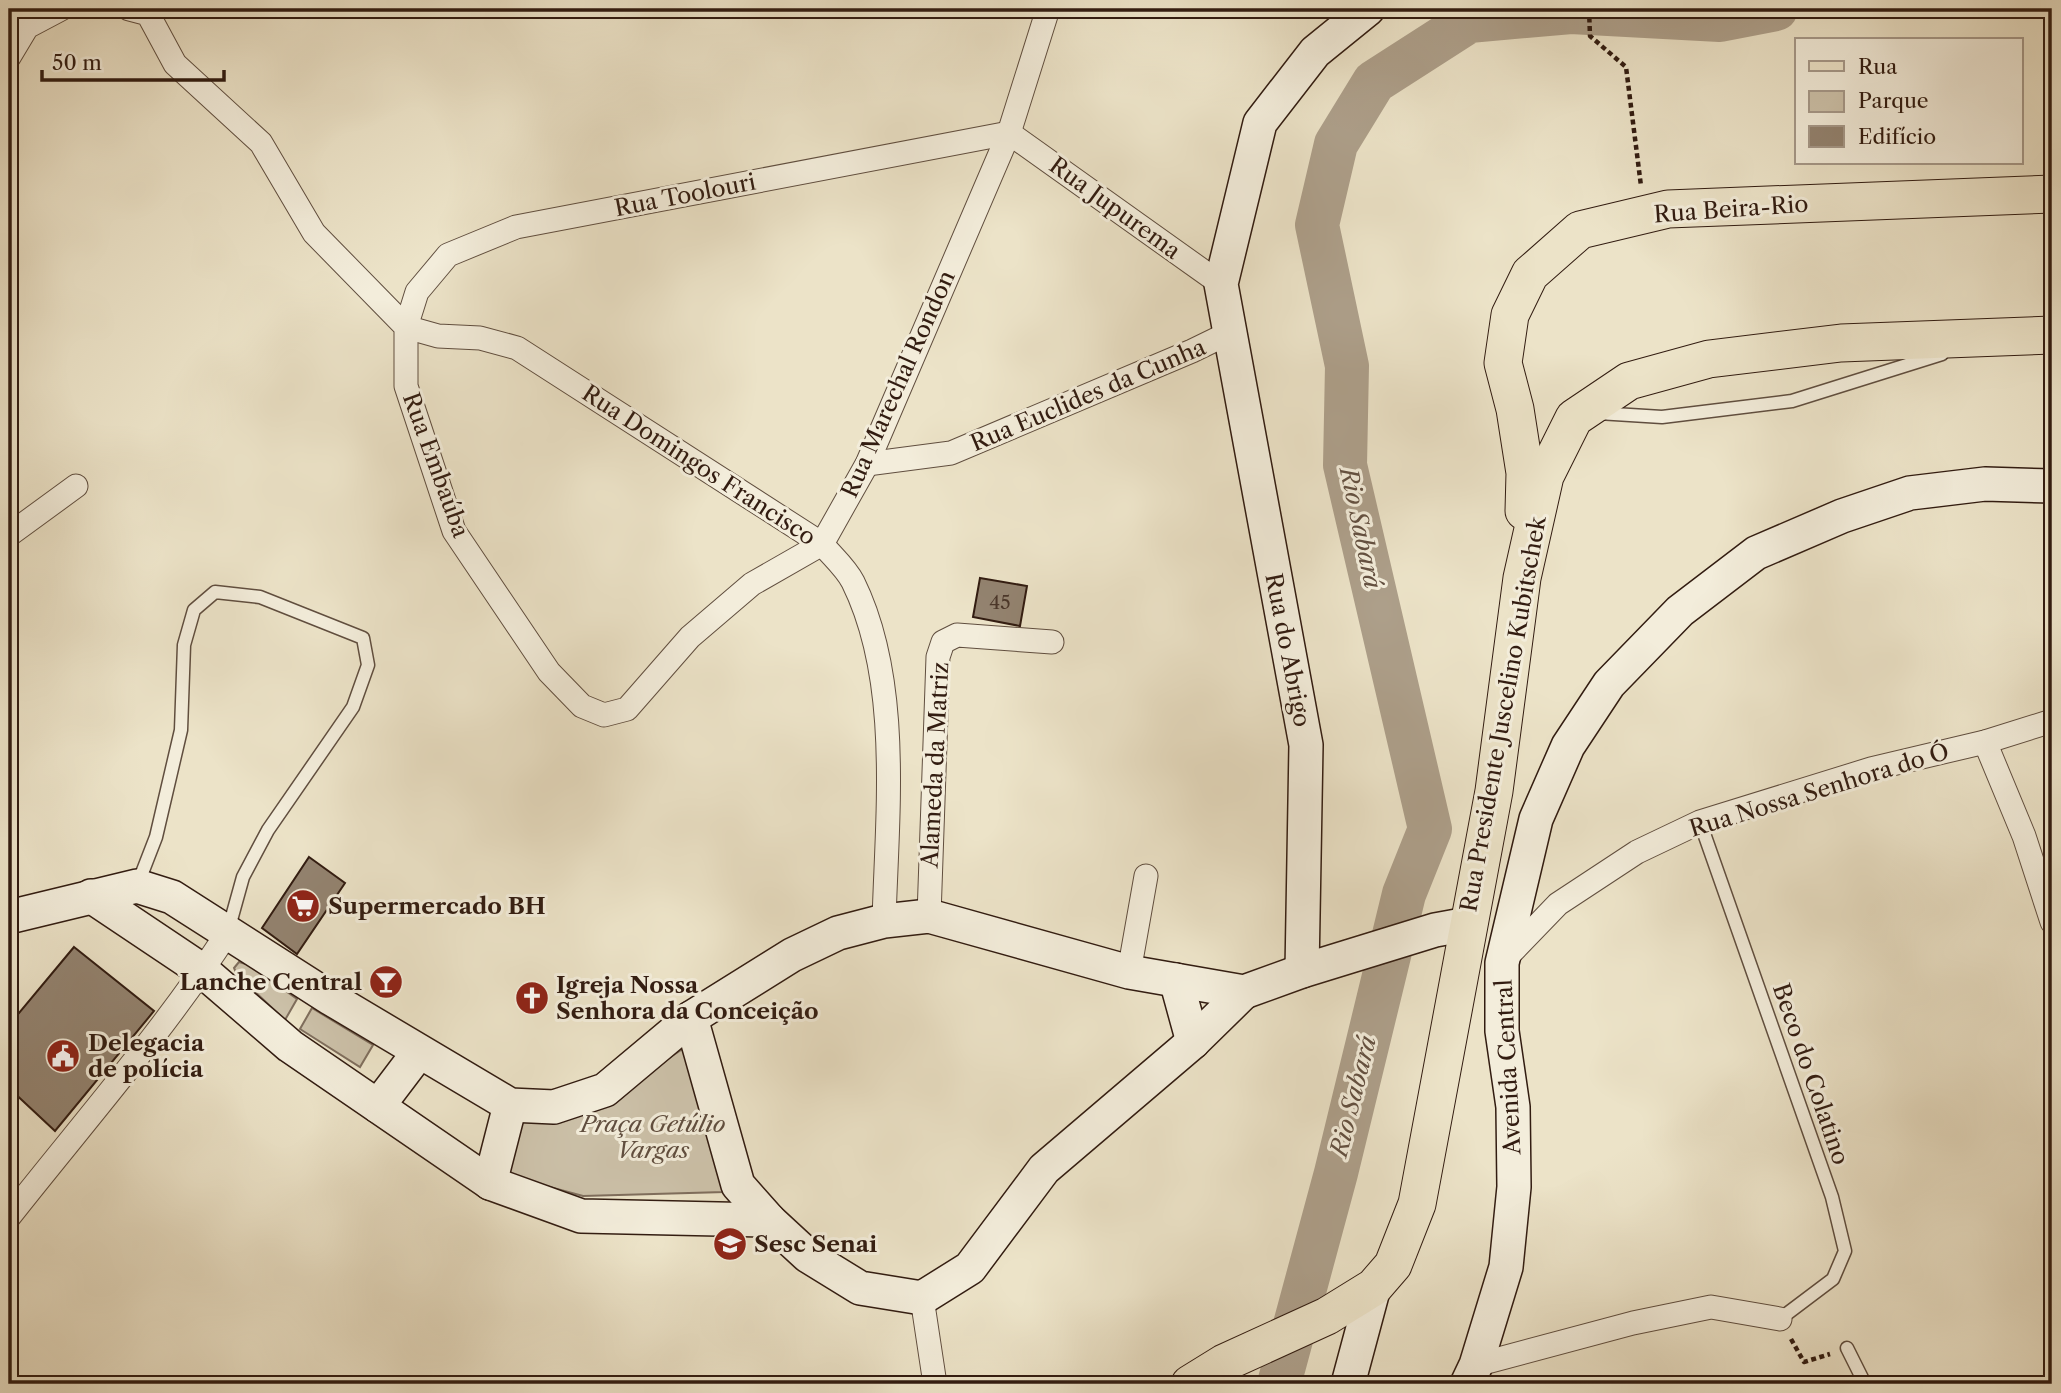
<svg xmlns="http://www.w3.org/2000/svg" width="2061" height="1393" font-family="'Libre Caslon Text',serif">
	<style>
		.green { fill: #ccc1a9; stroke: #7f6e5d; stroke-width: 2 }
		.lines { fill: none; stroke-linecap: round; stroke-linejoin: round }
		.river { stroke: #ad9f8a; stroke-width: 44 }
		.building { fill: #938370; stroke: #321c11; stroke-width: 2 }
		.lane-casing { stroke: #604e3f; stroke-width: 15 }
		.street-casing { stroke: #604e3f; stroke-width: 25 }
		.secondary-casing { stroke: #321c11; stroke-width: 36 }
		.primary-casing { stroke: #321c11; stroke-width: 39 }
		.path { stroke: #321c11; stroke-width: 4.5; stroke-dasharray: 5 3.5; stroke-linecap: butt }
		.lane { stroke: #f3eddb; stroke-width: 12 }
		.street { stroke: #f3eddb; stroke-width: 23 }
		.secondary { stroke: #f3eddb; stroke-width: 33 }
		.primary { stroke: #ece3c8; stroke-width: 37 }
		.labels { text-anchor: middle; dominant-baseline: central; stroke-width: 6; stroke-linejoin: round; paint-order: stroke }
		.number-label { font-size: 19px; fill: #4a3629 }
		.street-label { font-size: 23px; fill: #321c11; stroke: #f3eddb }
		.poi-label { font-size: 23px; font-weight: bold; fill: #321c11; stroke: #f3eddb; text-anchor: start }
		.park-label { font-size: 23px; font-style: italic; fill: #604e3f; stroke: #f3eddb }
		.water-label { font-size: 24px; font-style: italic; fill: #635041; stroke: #f3eddb }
	</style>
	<rect width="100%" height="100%" fill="#ece3c8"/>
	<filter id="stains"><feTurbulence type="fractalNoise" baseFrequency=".00286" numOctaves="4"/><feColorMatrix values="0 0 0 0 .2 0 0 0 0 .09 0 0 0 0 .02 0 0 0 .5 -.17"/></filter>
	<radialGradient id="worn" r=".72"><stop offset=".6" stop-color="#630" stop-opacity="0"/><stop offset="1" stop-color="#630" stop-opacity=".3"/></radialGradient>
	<g class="green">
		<path d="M239 962 249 965 297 999 285 1020 237 975 234 968Z"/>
		<path d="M312 1008 373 1045 360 1067 300 1029Z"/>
		<path d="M687 1046 724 1192 583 1196 509 1176 514 1112 614 1095Z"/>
	</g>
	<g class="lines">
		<path class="river" d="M1279 1384 1336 1173 1404 894 1430 829 1345 465 1347 366 1317 225 1336 144 1374 82 1469 21 1571 12 1720 20 1776 9"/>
	</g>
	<g class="building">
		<path d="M980 578 1027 586 1020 626 973 617Z"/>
		<path d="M309 857 345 883 297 954 262 928Z"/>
		<path d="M74 947 154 1011 55 1131 9 1088V1025Z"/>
	</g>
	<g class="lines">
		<g class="lane-casing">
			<g id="lane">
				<path d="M1598 413 1662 417 1792 401 1942 354"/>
				<path d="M1700 822 1832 1197 1845 1251 1833 1279 1780 1319"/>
				<path d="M137 886 156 837 181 730 184 645 194 610 215 592 260 597 363 638 368 665 353 707 268 830 243 877 228 931"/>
				<path d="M1847 1348 1865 1384"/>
			</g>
		</g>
		<g class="street-casing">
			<g id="street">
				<path d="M129 9 148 14 175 64 261 143 314 233 406 327V386L454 531 549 672 582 706 604 715 627 709 690 637 752 584 822 544 867 464 1009 133 1048 9"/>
				<path d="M9 57 27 27 61 9"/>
				<path d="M867 464 951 453 1192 351 1229 333"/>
				<path d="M9 535 76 486"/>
				<path d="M1985 742 2024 836 2052 922"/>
				<path d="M929 916 938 657 943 642 957 635 1052 642"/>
				<path d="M884 921C887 814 902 681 853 582 846 568 832 556 822 544L517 348 480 338 438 336 406 327 417 292 448 255 516 227 1009 133 1221 284"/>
				<path d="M1504 960 1558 904 1637 852 1700 822 1871 769 1985 742 2052 721"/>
				<path d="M1129 972 1146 876"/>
				<path d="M9 1217C83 1123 163 1032 228 932"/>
				<path d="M922 1298 935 1384"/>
				<path d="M1476 1365 1633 1323 1711 1307 1780 1319"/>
			</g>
		</g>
		<g class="secondary-casing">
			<g id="secondary">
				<path d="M91 896 203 971 290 1046 490 1183 581 1216 769 1220"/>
				<path d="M9 917 137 886 172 897 330 998 510 1105 554 1107 605 1090 691 1018 792 955 838 933 884 921 929 916 1129 972 1244 992 1302 971 1435 930 1468 924"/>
				<path d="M1302 971 1306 745 1221 284 1260 123 1315 52 1368 9"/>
				<path d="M1176 980 1193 1042"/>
				<path d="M691 1018 738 1185 769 1220 808 1256 860 1288 922 1298 970 1268 1044 1169 1193 1042 1244 992"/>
				<path d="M378 1106 419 1052"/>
				<path d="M490 1183 510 1105"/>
				<path d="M1348 1384 1374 1287"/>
				<path d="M1467 1384 1476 1365 1506 1267 1514 1187 1513 1107 1502 1031V963L1536 819 1568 746 1609 684 1680 611 1756 553 1842 516 1910 493 1985 484 2052 486"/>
			</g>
		</g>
		<g class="primary-casing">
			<g id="primary">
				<path d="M1524 511 1525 473 1515 409 1503 363 1510 315 1530 274 1580 230 1668 209 2052 194"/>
				<path d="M1190 1384 1224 1363 1327 1316 1374 1287 1393 1265 1417 1204 1494 791 1522 578 1545 476 1574 418 1629 381 1709 359 1841 343 2052 335"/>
			</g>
		</g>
		<g class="path">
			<path d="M1589 9 1590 36 1626 67 1641 186"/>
			<path d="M1791 1339 1804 1362 1830 1354"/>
		</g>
		<use href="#lane" class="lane"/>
		<use href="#street" class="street"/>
		<use href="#secondary" class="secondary"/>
		<use href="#primary" class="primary"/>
	</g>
	<defs>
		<g id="supermarket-disc" transform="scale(1.75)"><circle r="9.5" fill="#8f2418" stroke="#f3eddb"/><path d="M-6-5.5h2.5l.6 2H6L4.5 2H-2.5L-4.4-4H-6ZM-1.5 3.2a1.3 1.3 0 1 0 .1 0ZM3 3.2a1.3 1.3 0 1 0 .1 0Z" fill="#fff"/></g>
		<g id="bar-disc" transform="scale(1.75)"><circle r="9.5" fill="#8f2418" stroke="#f3eddb"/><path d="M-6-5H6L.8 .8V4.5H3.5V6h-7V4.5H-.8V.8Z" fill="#fff"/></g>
		<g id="church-disc" transform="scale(1.75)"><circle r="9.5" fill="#8f2418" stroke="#f3eddb"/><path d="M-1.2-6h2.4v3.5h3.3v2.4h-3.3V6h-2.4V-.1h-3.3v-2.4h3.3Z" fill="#fff"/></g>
		<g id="civic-disc" transform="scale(1.75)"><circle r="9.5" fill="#8f2418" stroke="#f3eddb"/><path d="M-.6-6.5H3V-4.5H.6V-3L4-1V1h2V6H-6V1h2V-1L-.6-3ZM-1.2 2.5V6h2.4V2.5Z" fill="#fff"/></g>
		<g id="university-disc" transform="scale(1.75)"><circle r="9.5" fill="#8f2418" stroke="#f3eddb"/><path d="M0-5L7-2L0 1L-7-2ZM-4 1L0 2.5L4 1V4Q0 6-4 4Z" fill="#fff"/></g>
	</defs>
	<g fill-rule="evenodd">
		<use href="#supermarket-disc" x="303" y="906"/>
		<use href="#bar-disc" x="386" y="982"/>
		<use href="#church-disc" x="532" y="998"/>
		<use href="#civic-disc" x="63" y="1056"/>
		<use href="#university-disc" x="730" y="1244"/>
	</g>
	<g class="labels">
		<g class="number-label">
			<text x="1000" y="602">45</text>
		</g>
		<g class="street-label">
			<text transform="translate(685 195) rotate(-11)">Rua Toolouri</text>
			<text transform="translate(1115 208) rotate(36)">Rua Jupurema</text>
			<text transform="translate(1731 209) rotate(-4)">Rua Beira-Rio</text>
			<text transform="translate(898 384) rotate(-66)">Rua Marechal Rondon</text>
			<text transform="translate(1088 395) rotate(-23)">Rua Euclides da Cunha</text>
			<text transform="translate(436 465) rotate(70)">Rua Embaúba</text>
			<text transform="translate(699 465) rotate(33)">Rua Domingos Francisco</text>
			<text transform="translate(1288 650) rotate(79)">Rua do Abrigo</text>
			<text transform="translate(1503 714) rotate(-80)">Rua Presidente Juscelino Kubitschek</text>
			<text transform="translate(935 765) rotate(-87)">Alameda da Matriz</text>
			<text transform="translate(1819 790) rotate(-17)">Rua Nossa Senhora do Ó</text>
			<text transform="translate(1508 1067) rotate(-93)">Avenida Central</text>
			<text transform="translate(1811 1074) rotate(71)">Beco do Colatino</text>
		</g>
		<g class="poi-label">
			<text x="328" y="906">Supermercado BH</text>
			<text x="362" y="982" text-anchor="end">Lanche Central</text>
			<text x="556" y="985">Igreja Nossa<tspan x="556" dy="26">Senhora da Conceição</tspan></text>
			<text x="88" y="1043">Delegacia<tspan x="88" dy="26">de polícia</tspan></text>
			<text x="754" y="1244">Sesc Senai</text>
		</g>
		<g class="park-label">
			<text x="653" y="1124">Praça Getúlio<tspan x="653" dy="26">Vargas</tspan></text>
		</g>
		<g class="water-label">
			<text transform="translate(1361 528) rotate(78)">Rio Sabará</text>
			<text transform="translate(1353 1096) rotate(-76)">Rio Sabará</text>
		</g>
	</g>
	<rect width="2061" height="1393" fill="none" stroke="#ece3c8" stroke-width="35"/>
	<rect x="10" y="10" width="2040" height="1372" fill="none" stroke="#321c11" stroke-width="3.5"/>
	<rect x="18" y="18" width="2026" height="1358" fill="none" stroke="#321c11" stroke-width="2"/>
	<rect x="1795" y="38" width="228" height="126" fill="#f3eddb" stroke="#a6998a" stroke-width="2"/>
	<rect x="1809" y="61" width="35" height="10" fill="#ece3c8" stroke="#a6998a" stroke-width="2"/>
	<text x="1858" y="74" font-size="21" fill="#321c11">Rua</text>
	<rect x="1809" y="91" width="35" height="21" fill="#ccc1a9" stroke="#a6998a" stroke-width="2"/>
	<text x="1858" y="108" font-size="21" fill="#321c11">Parque</text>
	<rect x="1809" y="126" width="35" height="21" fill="#938370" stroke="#a6998a" stroke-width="2"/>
	<text x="1858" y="144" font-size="21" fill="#321c11">Edifício</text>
	<path d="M42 70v10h182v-10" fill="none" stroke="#321c11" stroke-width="3.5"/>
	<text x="52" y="70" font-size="21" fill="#321c11" stroke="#f3eddb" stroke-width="5" paint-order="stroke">50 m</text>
	<rect width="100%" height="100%" filter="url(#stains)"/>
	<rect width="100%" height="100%" fill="url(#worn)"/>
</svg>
